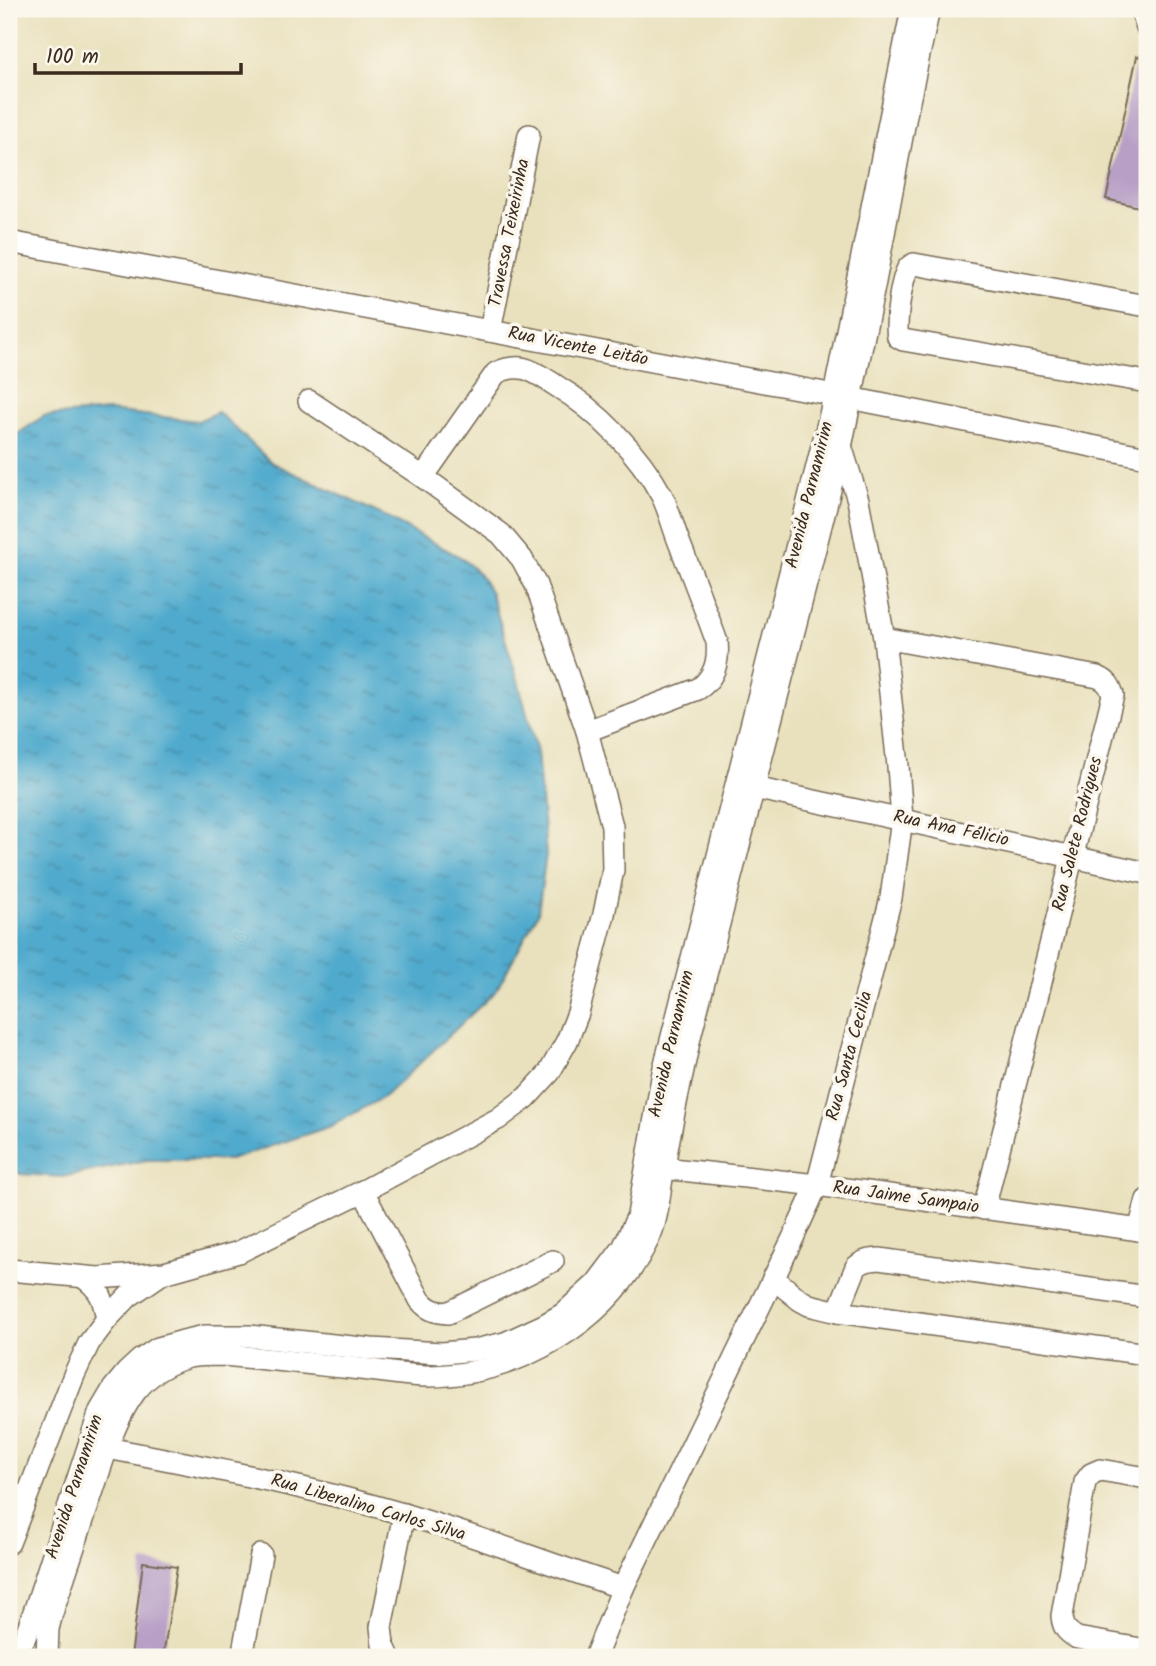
<svg xmlns="http://www.w3.org/2000/svg" width="1156" height="1666" font-family="Kalam,sans-serif">
	<style>
		.water { fill: url(#water-ripples); stroke: #466a76; stroke-width: 2 }
		.building { fill: #b79fc6 }
		.lines { fill: none; stroke-linecap: round; stroke-linejoin: round }
		.minor-casing { stroke: #786a56; stroke-width: 24 }
		.minor { stroke: #fff; stroke-width: 21 }
		.labels { text-anchor: middle; dominant-baseline: central; stroke-width: 7; stroke-linejoin: round; paint-order: stroke }
		.street-label { font-size: 18px; fill: #3b2a1e; stroke: #fbf7ec }
	</style>
	<defs>
		<pattern id="water-ripples" width="26" height="14" patternUnits="userSpaceOnUse" patternTransform="scale(1.75)"><rect width="26" height="14" fill="#50aacd"/><path d="M2 4q2-2 4 0t4 0M15 11q2-2 4 0t4 0" fill="none" stroke="#448ba6"/></pattern>
	</defs>
	<rect width="100%" height="100%" fill="#fbf7ec"/>
	<filter id="ink" filterUnits="userSpaceOnUse"><feTurbulence type="fractalNoise" baseFrequency=".0143" numOctaves="2"/><feDisplacementMap in="SourceGraphic" scale="14" xChannelSelector="R" yChannelSelector="G"/><feConvolveMatrix kernelMatrix="1 2 1 2 8 2 1 2 1" color-interpolation-filters="sRGB"/></filter>
	<filter id="wash" filterUnits="userSpaceOnUse"><feTurbulence type="fractalNoise" baseFrequency=".00686" numOctaves="4" result="noise"/><feDisplacementMap in="SourceGraphic" scale="28" xChannelSelector="R" yChannelSelector="G"/><feGaussianBlur stdDeviation="1.57" result="paint"/><feColorMatrix in="noise" values="0 0 0 0 0 0 0 0 0 0 0 0 0 0 0 0 0 1.4 0 .05"/><feComposite in="paint" operator="in"/></filter>
	<g filter="url(#wash)">
		<rect width="100%" height="100%" fill="#e9e1bd"/>
		<path class="water" d="M109 411 198 421 218 412 272 463 382 515 462 558 479 574 490 591 517 677 537 752 546 854 538 913 496 991 385 1096 331 1126 230 1160H147L62 1177 20 1174 9 1166V440L44 416Z"/>
		<g id="blocks">
			<g class="building">
				<path d="M1137 56 1147 58V209L1106 199Z"/>
				<path d="M143 1562 177 1567 163 1657H131Z"/>
			</g>
		</g>
	</g>
	<g filter="url(#ink)">
		<use href="#blocks" fill-opacity="0" stroke="#786a56" stroke-width="2"/>
		<g class="lines">
			<g class="minor-casing">
				<g id="minor">
					<path d="M1141 9 1147 27"/>
					<path d="M9 242 835 395 1147 457"/>
					<path d="M1147 306 914 264C912 265 910 266 909 267 901 276 895 325 898 337L903 340 1147 382"/>
					<path d="M490 331 529 135"/>
					<path d="M423 477 496 373C521 361 533 371 555 385 597 410 639 453 662 496 669 510 673 527 679 542 692 575 705 609 717 642 719 661 715 678 698 689L587 731"/>
					<path d="M884 638 1098 677C1107 681 1110 685 1113 695L984 1209"/>
					<path d="M754 788 1147 873"/>
					<path d="M663 1168 817 1185 1147 1231"/>
					<path d="M363 1191 420 1300C428 1310 435 1312 448 1313L553 1261"/>
					<path d="M1139 1230 1147 1200"/>
					<path d="M9 1270 98 1278 164 1273 239 1252 363 1191 498 1119 526 1098 549 1073 567 1041 578 1013 604 914 613 870 612 826 587 731 536 585 522 559 501 534 423 477 309 401"/>
					<path d="M83 1277C101 1290 103 1298 107 1319"/>
					<path d="M773 1278 800 1300 809 1305 838 1312 1147 1354"/>
					<path d="M838 1312 856 1267C864 1260 869 1260 879 1259L1147 1297"/>
					<path d="M107 1448C202 1466 296 1484 389 1510 468 1532 545 1563 623 1588"/>
					<path d="M1147 1478 1100 1470 1091 1474 1085 1482 1062 1616C1063 1628 1067 1632 1077 1638L1147 1650"/>
					<path d="M9 1543 74 1375 89 1343 107 1319 129 1296 161 1274"/>
					<path d="M13 1657 25 1637 36 1606 100 1411 113 1389 127 1372 140 1360 158 1348 183 1341 205 1336H249L371 1349 442 1353 475 1350 505 1343 544 1325 563 1314 596 1284 623 1248 638 1215 663 1072 830 415 912 9"/>
					<path d="M47 1657 48 1629 52 1613 107 1448C123 1405 140 1370 189 1357 199 1355 212 1355 222 1355 268 1359 314 1364 360 1369 383 1371 406 1376 429 1376 520 1375 608 1322 648 1240 659 1218 659 1191 664 1167 671 1123 681 1080 690 1037L841 447 875 282 906 115 929 9"/>
					<path d="M242 1657 261 1555"/>
					<path d="M389 1657 383 1644 381 1627 404 1514"/>
					<path d="M595 1657 623 1588 793 1238 817 1185 891 898 902 819 898 766 884 638 858 500 841 446"/>
				</g>
			</g>
			<use href="#minor" class="minor"/>
		</g>
	</g>
	<g class="labels">
		<g class="street-label">
			<text transform="translate(510 233) rotate(-79)">Travessa Teixeirinha</text>
			<text transform="translate(578 347) rotate(11)">Rua Vicente Leitão</text>
			<text transform="translate(810 495) rotate(-76)">Avenida Parnamirim</text>
			<text transform="translate(951 829) rotate(12)">Rua Ana Félicio</text>
			<text transform="translate(1078 834) rotate(-76)">Rua Salete Rodrigues</text>
			<text transform="translate(672 1044) rotate(-77)">Avenida Parnamirim</text>
			<text transform="translate(850 1056) rotate(-75)">Rua Santa Cecilia</text>
			<text transform="translate(906 1198) rotate(8)">Rua Jaime Sampaio</text>
			<text transform="translate(75 1487) rotate(-72)">Avenida Parnamirim</text>
			<text transform="translate(368 1508) rotate(16)">Rua Liberalino Carlos Silva</text>
		</g>
	</g>
	<rect width="1156" height="1666" fill="none" stroke="#fbf7ec" stroke-width="35"/>
	<path d="M35 63v10h206v-10" fill="none" stroke="#3b2a1e" stroke-width="3.5"/>
	<text x="46" y="63" font-size="21" fill="#3b2a1e" stroke="#fbf7ec" stroke-width="5" paint-order="stroke">100 m</text>
</svg>
